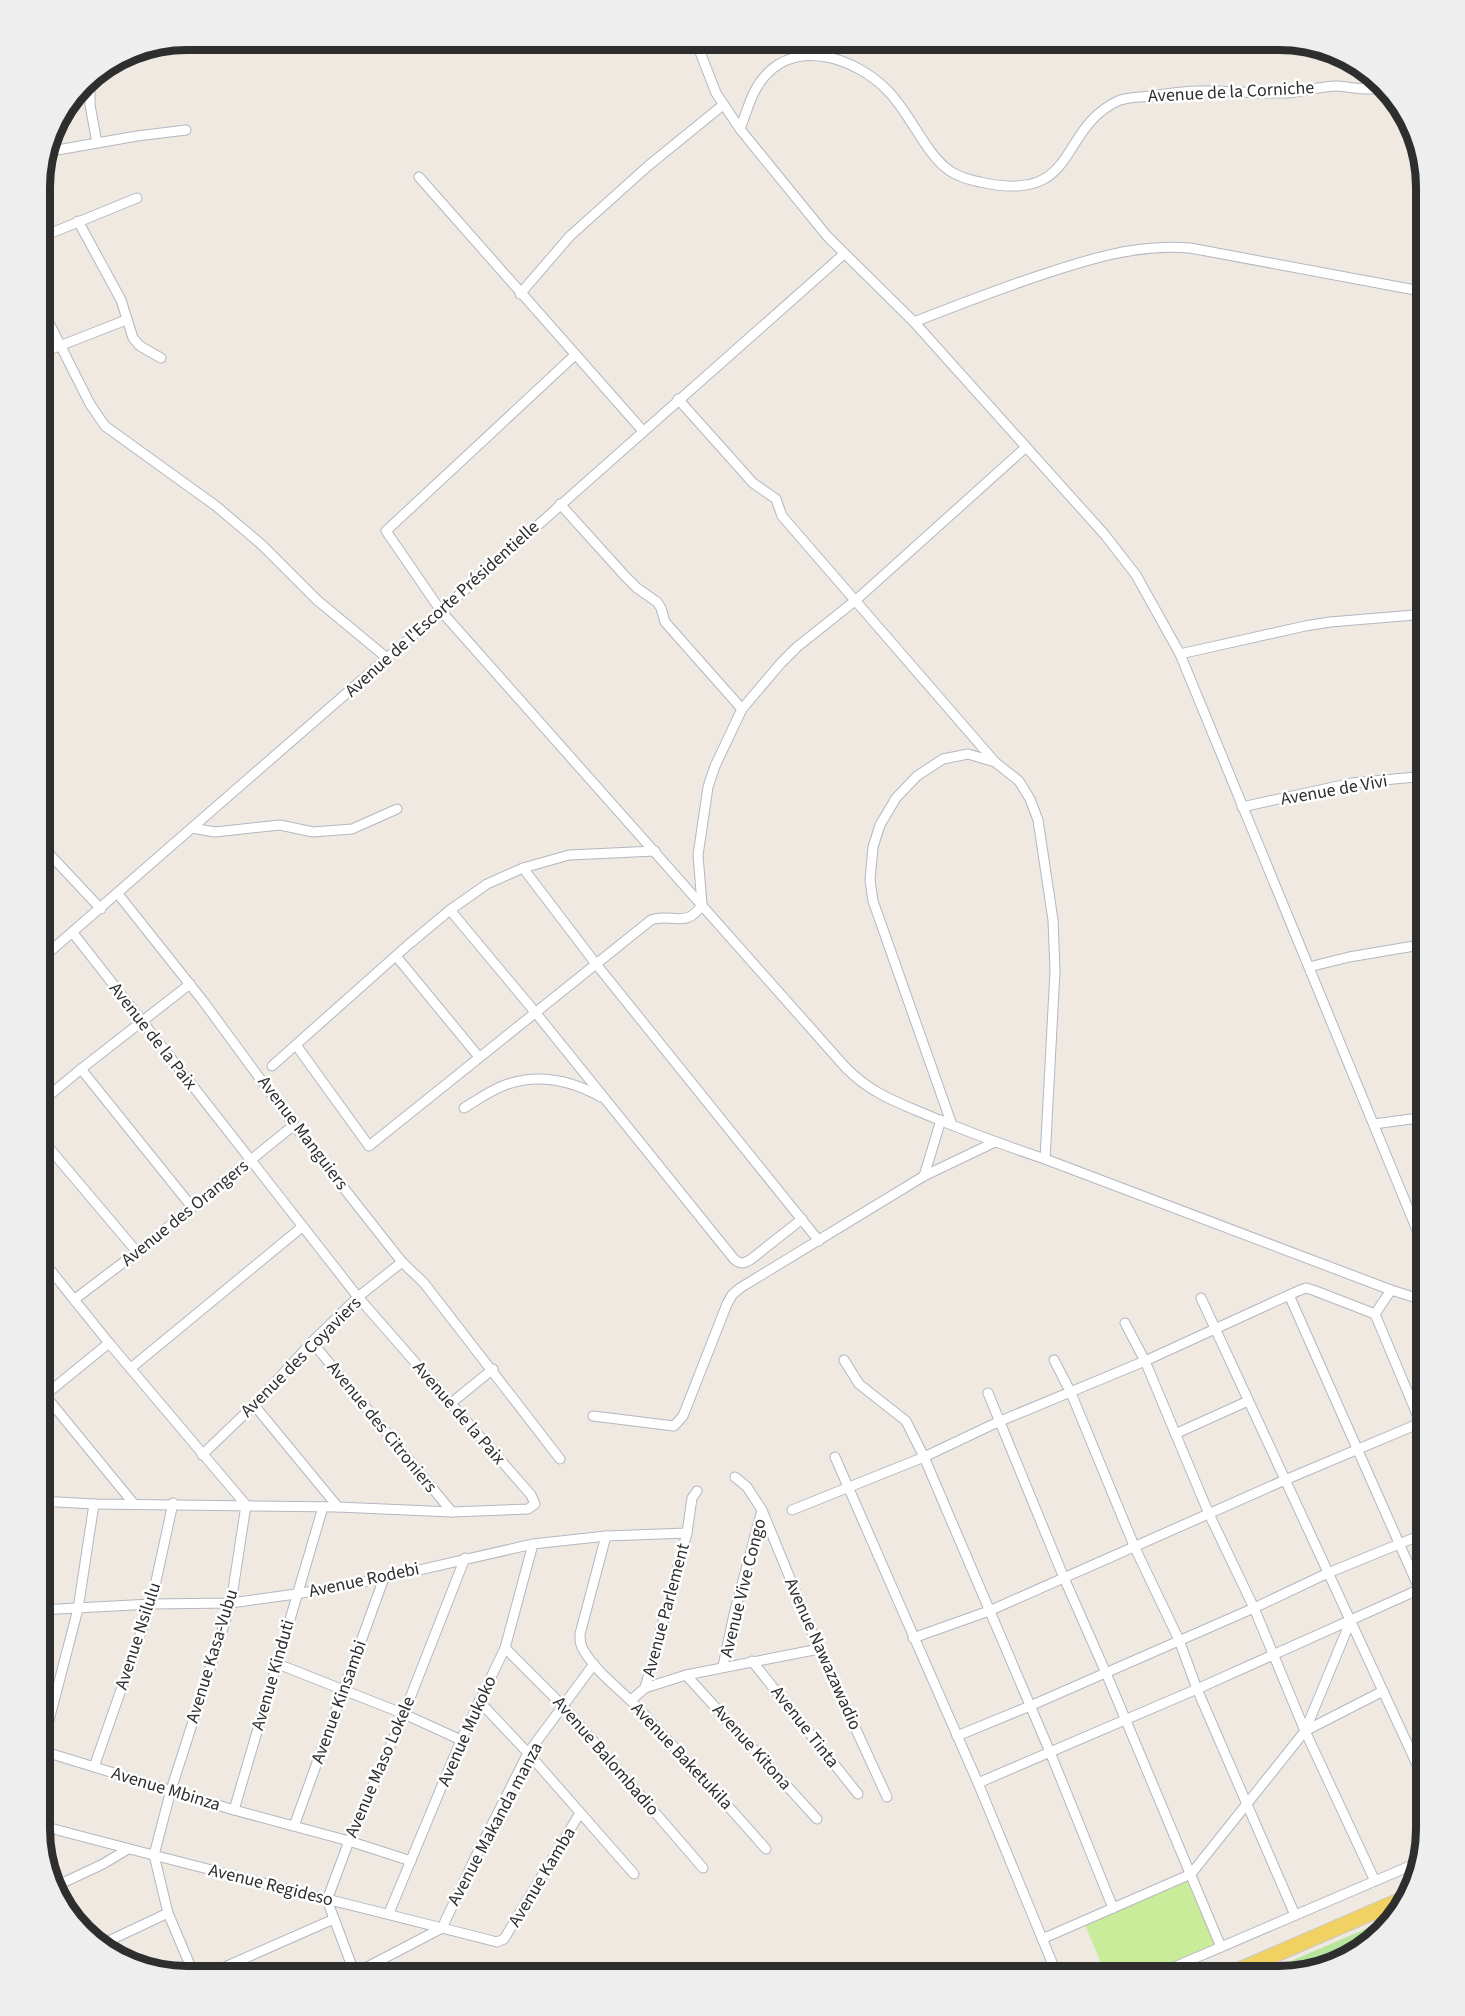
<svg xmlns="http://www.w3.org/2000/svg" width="1465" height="2016" font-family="'Source Sans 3',sans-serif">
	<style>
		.green { fill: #b6e59e }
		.pitch { fill: #c9ec9a }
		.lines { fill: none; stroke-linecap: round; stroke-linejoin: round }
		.street-casing { stroke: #b4b7c1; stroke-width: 11 }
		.primary-casing { stroke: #c9c9c9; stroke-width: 17 }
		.street { stroke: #fff; stroke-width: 9 }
		.primary { stroke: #f2d163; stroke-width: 15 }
		.labels { text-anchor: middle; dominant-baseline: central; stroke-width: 5; stroke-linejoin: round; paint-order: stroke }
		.street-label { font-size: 18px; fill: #2e2e2e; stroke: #fff }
		.rim { fill: none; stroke: #2e2e2e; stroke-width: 8 }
	</style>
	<rect width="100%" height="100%" fill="#efe9e1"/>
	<path class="green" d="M1391 1918 1353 1957 1279 1977H1254Z"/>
	<path class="pitch" d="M1188 1881 1215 1945 1139 1977H1107L1085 1925Z"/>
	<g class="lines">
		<g class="street-casing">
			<g id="street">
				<path d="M695 39 716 93 740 129 827 236 914 322 1105 535 1136 575 1180 654 1426 1252"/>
				<path d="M90 75V105L97 143"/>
				<path d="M740 129C747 111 752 90 765 76 798 38 856 59 886 89 910 112 925 154 950 171 959 177 970 180 980 182 1081 205 1056 128 1120 100 1129 97 1141 97 1151 96 1166 94 1182 91 1197 91 1227 90 1257 94 1288 93 1304 92 1320 86 1337 86 1352 87 1367 91 1382 88"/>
				<path d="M46 152 137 136 186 130"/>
				<path d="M419 177 643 431"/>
				<path d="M78 221 121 300 133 338 140 346 161 358"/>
				<path d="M39 238 137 198"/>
				<path d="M520 294 570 236 648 166 723 105"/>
				<path d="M39 303 90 404 105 426 216 506 262 545 317 600 387 658"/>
				<path d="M914 322C955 306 996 290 1038 276 1089 259 1135 244 1190 248L1426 292"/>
				<path d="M39 354 126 320"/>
				<path d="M575 355 386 531 441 611 846 1068C875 1097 903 1104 939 1120 974 1134 1009 1147 1045 1159L1391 1290 1423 1300 1426 1298"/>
				<path d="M678 399 753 483 776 499 782 516 995 762"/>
				<path d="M560 504 625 576 637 588 657 602 661 608 665 622 742 709"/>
				<path d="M1180 654 1305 626 1330 622 1426 614"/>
				<path d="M1242 807 1352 783 1426 776"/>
				<path d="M192 828 215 832 280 825 313 832 352 829 397 809"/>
				<path d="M39 843 101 909"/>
				<path d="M523 868 596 964 819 1241"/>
				<path d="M118 894 203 1001 294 1125 402 1262 424 1283 560 1459"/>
				<path d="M450 910 535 1012 734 1259C740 1264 743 1264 750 1260L802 1219"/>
				<path d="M396 956 479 1057"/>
				<path d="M39 961 441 611 844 254"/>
				<path d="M1309 967 1349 957 1426 944"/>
				<path d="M296 1045 369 1146 651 920C668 912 688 930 702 904L698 855 708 787 715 766 742 709 781 663 797 647 856 600 1025 448"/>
				<path d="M272 1066 408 945 450 910 487 884 523 868 569 855 655 851"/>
				<path d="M81 1069 192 1207"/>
				<path d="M39 1104 81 1069 190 984"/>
				<path d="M464 1108C477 1100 491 1090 505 1085 538 1073 572 1081 601 1097"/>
				<path d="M1374 1124 1426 1117"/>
				<path d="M952 1125 873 901 870 880 873 847 880 825 896 798 917 776 943 759 968 754 995 762 1019 781 1030 799 1038 820 1053 920 1055 971 1045 1159"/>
				<path d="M39 1136 137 1252"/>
				<path d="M924 1176 941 1120"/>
				<path d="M39 1256 109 1343 246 1505 231 1603 171 1790 154 1855 168 1913 195 1977"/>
				<path d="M1289 1295 1426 1604"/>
				<path d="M1201 1298 1426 1784"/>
				<path d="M75 1299 137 1252 294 1125"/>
				<path d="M1375 1314 1426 1436"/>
				<path d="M1125 1323 1145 1361 1209 1514 1254 1608 1305 1731 1375 1881"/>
				<path d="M312 1342 452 1512"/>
				<path d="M844 1360 859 1384 906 1421 924 1457 1050 1752 1113 1908"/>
				<path d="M1054 1360 1071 1393 1135 1548 1179 1640 1197 1689 1295 1915"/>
				<path d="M131 1368 302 1227"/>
				<path d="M39 1388 134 1504"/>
				<path d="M988 1393 1064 1578 1106 1673 1221 1947"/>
				<path d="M39 1400 109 1343"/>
				<path d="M450 1404 493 1369"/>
				<path d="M254 1405 338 1507"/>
				<path d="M593 1416 674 1426 683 1416 727 1304 732 1295 740 1288 924 1176 995 1142"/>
				<path d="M1175 1434 1248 1401"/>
				<path d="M202 1455 254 1405 312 1342 358 1297 402 1262"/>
				<path d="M835 1457 978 1783 1058 1977"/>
				<path d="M735 1477 747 1487 762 1510 819 1649 887 1797"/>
				<path d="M39 1501 94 1504 338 1507 452 1512 528 1509 535 1504 531 1495 358 1297 73 933"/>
				<path d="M792 1510 924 1457 998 1422 1145 1361 1298 1291 1306 1288 1313 1290 1375 1314 1391 1290"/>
				<path d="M606 1536 580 1634C580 1640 580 1646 584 1651 597 1673 620 1689 637 1707 681 1754 724 1801 766 1849"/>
				<path d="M39 1610 151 1604 231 1603 296 1594 384 1578 533 1544 606 1536 687 1533"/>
				<path d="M913 1638 989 1611 1285 1480 1420 1423"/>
				<path d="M505 1648 564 1707 703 1868"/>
				<path d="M752 1661 858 1794"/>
				<path d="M278 1664 404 1714 461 1740"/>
				<path d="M723 1666 734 1614 762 1510"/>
				<path d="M686 1675 817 1819"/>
				<path d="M645 1688 687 1533 692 1498 697 1491"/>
				<path d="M631 1700 645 1688 686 1675 819 1649"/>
				<path d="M479 1701 528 1753 634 1874"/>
				<path d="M1305 1731 1383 1691"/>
				<path d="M957 1736 1030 1706 1254 1608 1328 1573 1426 1533"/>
				<path d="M39 1750 234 1810 349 1841 411 1861"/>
				<path d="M41 1751 78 1609 94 1504"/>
				<path d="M94 1767 151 1604 173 1503"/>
				<path d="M978 1783 1197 1689 1420 1589"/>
				<path d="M234 1810 323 1507"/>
				<path d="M39 1825C191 1866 344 1903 497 1942L504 1939 580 1813"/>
				<path d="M294 1826 384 1578"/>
				<path d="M54 1887 103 1864 128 1849"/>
				<path d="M389 1913 461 1740 505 1648 533 1544"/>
				<path d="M1042 1939 1191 1874 1305 1731 1351 1620"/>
				<path d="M100 1945 168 1913"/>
				<path d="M202 1977 334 1919"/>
				<path d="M348 1977 442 1928 474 1860 528 1753 594 1664"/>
				<path d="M356 1977 327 1900 349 1841 401 1721 465 1558"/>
				<path d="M1151 1977 1417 1863"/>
			</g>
		</g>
		<g class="primary-casing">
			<path id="primary" d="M1223 1977 1408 1897"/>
		</g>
		<use href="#street" class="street"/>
		<use href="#primary" class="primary"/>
	</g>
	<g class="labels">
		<g class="street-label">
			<text transform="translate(1231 92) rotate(-3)">Avenue de la Corniche</text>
			<text transform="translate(442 609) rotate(-42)">Avenue de l'Escorte Présidentielle</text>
			<text transform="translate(1334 790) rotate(-10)">Avenue de Vivi</text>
			<text transform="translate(153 1036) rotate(52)">Avenue de la Paix</text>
			<text transform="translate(303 1133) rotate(53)">Avenue Manguiers</text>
			<text transform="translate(185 1213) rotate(-39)">Avenue des Orangers</text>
			<text transform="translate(301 1357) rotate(-45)">Avenue des Coyaviers</text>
			<text transform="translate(459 1413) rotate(49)">Avenue de la Paix</text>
			<text transform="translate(382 1427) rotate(51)">Avenue des Citroniers</text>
			<text transform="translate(364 1580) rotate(-12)">Avenue Rodebi</text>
			<text transform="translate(743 1588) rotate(-76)">Avenue Vive Congo</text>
			<text transform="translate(666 1610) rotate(-75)">Avenue Parlement</text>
			<text transform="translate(138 1636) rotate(-72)">Avenue Nsilulu</text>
			<text transform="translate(823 1654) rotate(66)">Avenue Nawazawadio</text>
			<text transform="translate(212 1656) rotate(-73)">Avenue Kasa-Vubu</text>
			<text transform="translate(273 1675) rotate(-74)">Avenue Kinduti</text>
			<text transform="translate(339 1702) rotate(-70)">Avenue Kinsambi</text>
			<text transform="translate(805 1727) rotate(52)">Avenue Tinta</text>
			<text transform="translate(467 1731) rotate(-66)">Avenue Mukoko</text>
			<text transform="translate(752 1747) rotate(48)">Avenue Kitona</text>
			<text transform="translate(606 1756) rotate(49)">Avenue Balombadio</text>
			<text transform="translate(682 1756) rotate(47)">Avenue Baketukila</text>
			<text transform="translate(380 1767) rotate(-67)">Avenue Maso Lokele</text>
			<text transform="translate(166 1789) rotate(17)">Avenue Mbinza</text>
			<text transform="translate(495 1824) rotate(-62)">Avenue Makanda manza</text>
			<text transform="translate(542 1877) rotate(-59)">Avenue Kamba</text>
			<text transform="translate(271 1885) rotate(14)">Avenue Regideso</text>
		</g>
	</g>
	<path d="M0 0H1465V2016H0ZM187 50H1279A137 137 0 0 1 1416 187V1829A137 137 0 0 1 1279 1966H187A137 137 0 0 1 50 1829V187A137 137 0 0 1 187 50Z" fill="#eee" fill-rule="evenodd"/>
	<path class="rim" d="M187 50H1279A137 137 0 0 1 1416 187V1829A137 137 0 0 1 1279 1966H187A137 137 0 0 1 50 1829V187A137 137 0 0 1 187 50Z"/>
</svg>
